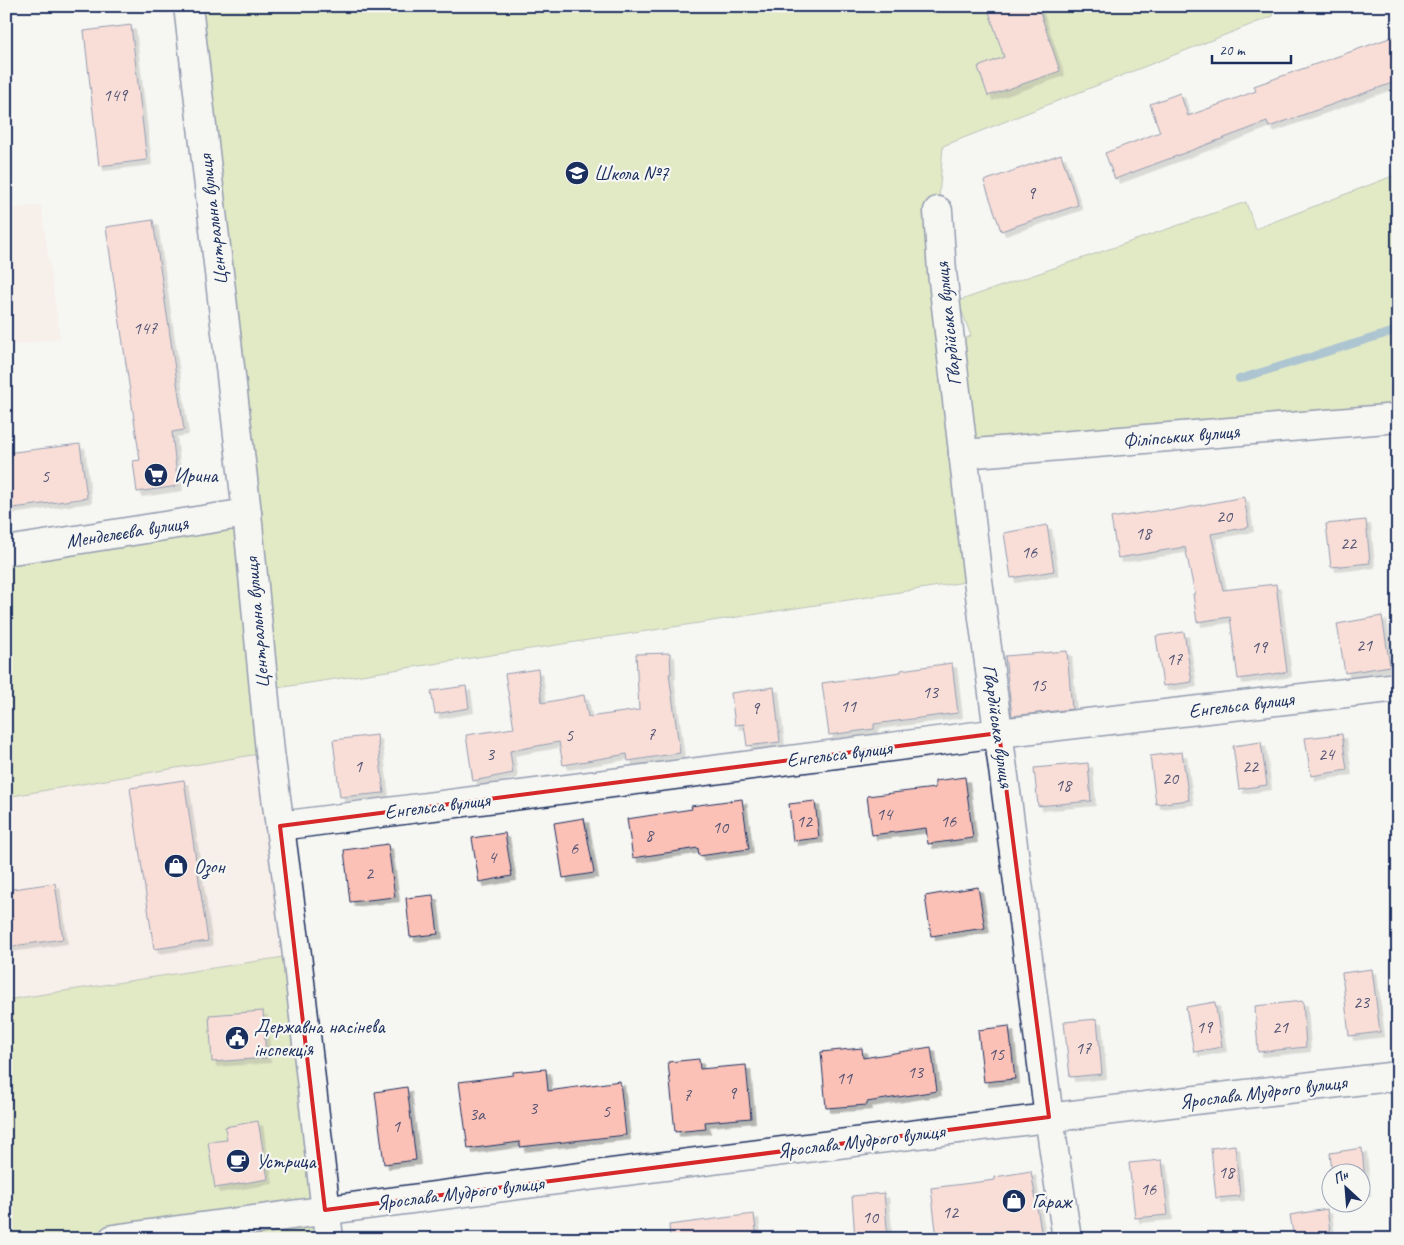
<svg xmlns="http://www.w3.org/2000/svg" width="1404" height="1245" font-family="Caveat,sans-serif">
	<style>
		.built { fill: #f8e6e0 }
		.green { fill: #cada8f; stroke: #728476 }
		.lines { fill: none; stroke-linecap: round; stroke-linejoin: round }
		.stream { stroke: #548aa8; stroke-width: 8 }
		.building { fill: #fcc1b6; stroke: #1b2f5e; filter: url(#shadow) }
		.street-casing { stroke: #1b2f5e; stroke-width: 31 }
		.secondary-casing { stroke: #1b2f5e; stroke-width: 31 }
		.street { stroke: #f6f6f2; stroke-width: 28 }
		.secondary { stroke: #f6f6f2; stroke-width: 28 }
		.marked { fill: none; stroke: #d62828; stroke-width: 4; stroke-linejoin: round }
		.labels { text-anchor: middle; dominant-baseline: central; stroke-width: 4.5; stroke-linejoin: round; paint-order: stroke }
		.number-label { font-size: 18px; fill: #535474 }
		.poi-label { font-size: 20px; fill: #1b2f5e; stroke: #f6f6f2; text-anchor: start }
		.street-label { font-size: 20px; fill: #1b2f5e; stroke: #f6f6f2 }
	</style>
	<defs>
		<filter id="shadow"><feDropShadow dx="4.5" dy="4.5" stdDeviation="0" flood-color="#0004"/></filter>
	</defs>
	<rect width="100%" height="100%" fill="#f6f6f2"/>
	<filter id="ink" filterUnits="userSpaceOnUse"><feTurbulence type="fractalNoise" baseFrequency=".02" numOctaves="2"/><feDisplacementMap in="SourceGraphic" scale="10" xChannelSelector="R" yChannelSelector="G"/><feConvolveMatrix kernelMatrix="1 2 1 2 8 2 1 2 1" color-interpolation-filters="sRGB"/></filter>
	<g filter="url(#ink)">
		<g class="built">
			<path d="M41 205 60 338 6 346V210Z"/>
			<path d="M270 752 297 955 6 1000V797Z"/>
		</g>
		<g class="green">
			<path d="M188 6H1270L1273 16 943 146 938 211 950 344 971 336 958 301 1246 202 1255 229 1398 174V418L964 454 978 580 264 690 270 752 6 797V551L247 512Z"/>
			<path d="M297 955 329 1239H6V1000Z"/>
		</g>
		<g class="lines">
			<path class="stream" d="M1239 379 1398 330"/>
		</g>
		<g class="building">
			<path d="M987 6H1038L1060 71 988 96 978 67 1004 57Z"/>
			<path d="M131 25 147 160 99 166 84 31Z"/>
			<path d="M1398 35V81L1269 127 1267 122 1115 179 1105 153 1160 132 1150 104 1180 93 1188 116 1256 91 1254 86Z"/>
			<path d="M1061 154 1078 205 1001 231 984 181Z"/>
			<path d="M153 220 184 430 172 432 178 486 137 492 133 461 140 460 106 227Z"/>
			<path d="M80 444 87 498 6 509V453Z"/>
			<path d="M1244 497 1249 527 1211 534 1223 590 1276 584 1287 672 1238 679 1230 617 1197 622 1193 594H1195L1185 547 1118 558 1111 518 1168 509 1169 511Z"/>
			<path d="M1366 520 1370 563 1331 567 1326 524Z"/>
			<path d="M1047 525 1054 571 1011 578 1004 533Z"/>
			<path d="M1382 616 1390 666 1345 673 1337 624Z"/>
			<path d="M1184 632 1192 682 1163 686 1156 636Z"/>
			<path d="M1067 651 1072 709 1012 716 1005 656Z"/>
			<path d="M670 653 671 674H669L680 753 628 761 627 754 563 765 559 742 510 751 513 773 473 781 466 735 514 728 505 674 538 669 542 703 584 695 588 717 639 710 636 654Z"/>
			<path d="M952 663 958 713 874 724V729L829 735 822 683 901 672V670Z"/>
			<path d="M466 686 469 708 435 714 431 691Z"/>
			<path d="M774 687 780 742 747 746 744 724 735 725 731 693Z"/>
			<path d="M1342 734 1347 770 1311 776 1305 738Z"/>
			<path d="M377 735 384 793 340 797 333 740Z"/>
			<path d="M1261 742 1267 785 1239 789 1233 746Z"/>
			<path d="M1182 752 1189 800 1156 804 1150 756Z"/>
			<path d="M1088 763 1091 801 1038 806 1034 768Z"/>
			<path d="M965 777 973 838 928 844 926 828 872 835 867 796 935 788V781Z"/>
			<path d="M184 780 208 941 154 949 130 788Z"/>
			<path d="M742 799 749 849 699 856 698 848 633 858 627 819 692 809 691 806Z"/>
			<path d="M815 801 819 838 793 841 789 804Z"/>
			<path d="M584 818 594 873 563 878 554 823Z"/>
			<path d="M505 833 512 876 479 882 472 838Z"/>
			<path d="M388 844 395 897 350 902 344 850Z"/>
			<path d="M55 883 63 939 6 947V890Z"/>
			<path d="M978 887 985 928 931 936 925 896Z"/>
			<path d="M433 895 438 934 410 937 406 898Z"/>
			<path d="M1372 969 1380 1032 1349 1036 1342 973Z"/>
			<path d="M1303 1001 1306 1047 1258 1052 1255 1006Z"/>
			<path d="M1215 1002 1222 1047 1194 1052 1186 1007Z"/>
			<path d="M263 1011 266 1058 212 1062 209 1015Z"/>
			<path d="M1097 1019 1102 1074 1070 1077 1064 1022Z"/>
			<path d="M1009 1026 1015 1079 984 1082 978 1030Z"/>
			<path d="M931 1047 937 1091 867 1102V1105L826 1108 821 1052 862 1048 863 1058Z"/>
			<path d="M699 1059 700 1069 746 1065 751 1118 705 1122 706 1129 675 1132 668 1062Z"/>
			<path d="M546 1069 548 1091 620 1081 626 1135 520 1147V1142L468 1149 459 1082 513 1075V1072Z"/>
			<path d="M407 1087 416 1160 384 1164 375 1092Z"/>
			<path d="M258 1121 268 1179 215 1188 208 1142 227 1140 225 1127Z"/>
			<path d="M1235 1145 1240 1196 1216 1198 1211 1148Z"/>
			<path d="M1362 1148 1366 1192H1362V1172H1332L1330 1153Z"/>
			<path d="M1162 1160 1168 1215 1135 1218 1129 1163Z"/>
			<path d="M1031 1171 1042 1237 1030 1239H1004L1003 1233 957 1239H937L931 1188 995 1180V1177Z"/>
			<path d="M884 1193 888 1239H855L852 1196Z"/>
			<path d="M1327 1209 1331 1239H1294L1290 1215Z"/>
			<path d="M754 1214 757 1239H670L669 1225Z"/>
		</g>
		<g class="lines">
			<g class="street-casing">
				<g id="street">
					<path d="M938 211 942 272 978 580 1049 1117 1067 1239"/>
					<path d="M963 454 1398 418"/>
					<path d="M6 551 247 513"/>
					<path d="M280 826 999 733 1398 687"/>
					<path d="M113 1239C541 1181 969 1126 1398 1076"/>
				</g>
			</g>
			<g class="secondary-casing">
				<path id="secondary" d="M188 6 247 513 270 752 297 955 329 1239"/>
			</g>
			<use href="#street" class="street"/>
			<use href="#secondary" class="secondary"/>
		</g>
	</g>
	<path d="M0 0H1404V1245H0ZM999 733 1049 1117 325 1210 280 826Z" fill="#f6f6f2" fill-opacity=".55" fill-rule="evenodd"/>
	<path class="marked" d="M999 733 1049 1117 325 1210 280 826Z"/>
	<defs>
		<g id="school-disc" transform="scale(1.25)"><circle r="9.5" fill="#1b2f5e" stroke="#f6f6f2"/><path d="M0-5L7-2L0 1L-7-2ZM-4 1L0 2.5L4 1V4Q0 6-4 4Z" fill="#fff"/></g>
		<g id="supermarket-disc" transform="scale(1.25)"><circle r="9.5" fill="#1b2f5e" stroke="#f6f6f2"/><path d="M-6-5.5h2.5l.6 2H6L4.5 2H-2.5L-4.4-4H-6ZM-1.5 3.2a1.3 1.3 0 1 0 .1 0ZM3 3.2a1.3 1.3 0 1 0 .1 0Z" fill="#fff"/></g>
		<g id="shop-disc" transform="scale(1.25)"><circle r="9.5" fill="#1b2f5e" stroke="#f6f6f2"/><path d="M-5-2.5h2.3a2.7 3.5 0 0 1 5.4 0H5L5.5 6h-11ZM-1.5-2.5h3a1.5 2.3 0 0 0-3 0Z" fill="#fff"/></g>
		<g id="civic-disc" transform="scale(1.25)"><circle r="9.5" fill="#1b2f5e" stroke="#f6f6f2"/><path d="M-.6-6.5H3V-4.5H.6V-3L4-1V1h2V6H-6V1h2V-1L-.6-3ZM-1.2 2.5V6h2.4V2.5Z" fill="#fff"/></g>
		<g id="cafe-disc" transform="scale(1.25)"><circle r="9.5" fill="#1b2f5e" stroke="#f6f6f2"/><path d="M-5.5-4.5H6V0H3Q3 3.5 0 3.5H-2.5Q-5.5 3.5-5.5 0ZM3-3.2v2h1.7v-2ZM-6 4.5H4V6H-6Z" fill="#fff"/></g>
	</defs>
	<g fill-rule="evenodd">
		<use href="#school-disc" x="577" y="173"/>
		<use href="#supermarket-disc" x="156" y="475"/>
		<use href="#shop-disc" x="176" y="866"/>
		<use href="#civic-disc" x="237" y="1038"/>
		<use href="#cafe-disc" x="238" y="1161"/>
		<use href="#shop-disc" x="1014" y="1201"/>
	</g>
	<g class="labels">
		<g class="number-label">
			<text x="115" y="95">149</text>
			<text x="1031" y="193">9</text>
			<text x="145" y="328">147</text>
			<text x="45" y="476">5</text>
			<text x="1224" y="516">20</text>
			<text x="1143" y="533">18</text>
			<text x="1348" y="543">22</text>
			<text x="1029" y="552">16</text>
			<text x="1364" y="645">21</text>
			<text x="1259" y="647">19</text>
			<text x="1174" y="659">17</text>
			<text x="1038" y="685">15</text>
			<text x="930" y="692">13</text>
			<text x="848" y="706">11</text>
			<text x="755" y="708">9</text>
			<text x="651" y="734">7</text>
			<text x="569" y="735">5</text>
			<text x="490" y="754">3</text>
			<text x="1326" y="754">24</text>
			<text x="358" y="766">1</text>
			<text x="1250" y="766">22</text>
			<text x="1170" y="778">20</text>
			<text x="1063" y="785">18</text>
			<text x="884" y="814">14</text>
			<text x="804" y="821">12</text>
			<text x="948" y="821">16</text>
			<text x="720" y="827">10</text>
			<text x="649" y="835">8</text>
			<text x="574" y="848">6</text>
			<text x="492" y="857">4</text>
			<text x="369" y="873">2</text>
			<text x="1361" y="1002">23</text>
			<text x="1204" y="1027">19</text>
			<text x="1280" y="1027">21</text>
			<text x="1083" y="1048">17</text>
			<text x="996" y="1054">15</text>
			<text x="915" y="1072">13</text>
			<text x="844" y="1078">11</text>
			<text x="732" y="1093">9</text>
			<text x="687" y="1095">7</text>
			<text x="533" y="1108">3</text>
			<text x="606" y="1111">5</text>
			<text x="477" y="1114">3а</text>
			<text x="396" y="1126">1</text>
			<text x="1226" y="1172">18</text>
			<text x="1148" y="1189">16</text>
			<text x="950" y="1212">12</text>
			<text x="870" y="1217">10</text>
		</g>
		<g class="poi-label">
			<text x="594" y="173">Школа №7</text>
			<text x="174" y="475">Ирина</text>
			<text x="194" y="866">Озон</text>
			<text x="254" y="1026">Державна насiнева<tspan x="254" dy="23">iнспекцiя</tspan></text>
			<text x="256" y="1161">Устрица</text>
			<text x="1032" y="1201">Гараж</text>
		</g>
		<g class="street-label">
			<text transform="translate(213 220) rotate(-97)">Центральна вулиця</text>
			<text transform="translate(948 324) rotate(-96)">Гвардійська вулиця</text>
			<text transform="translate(1181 436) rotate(-5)">Філіпських вулиця</text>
			<text transform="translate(127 532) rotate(-9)">Менделєєва вулиця</text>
			<text transform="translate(257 623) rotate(-95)">Центральна вулиця</text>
			<text transform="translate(1241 705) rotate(-7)">Енгельса вулиця</text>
			<text transform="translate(998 726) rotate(82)">Гвардійська вулиця</text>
			<text transform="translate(839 754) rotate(-7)">Енгельса вулиця</text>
			<text transform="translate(437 806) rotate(-7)">Енгельса вулиця</text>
			<text transform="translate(1263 1092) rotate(-7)">Ярослава Мудрого вулиця</text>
			<text transform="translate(861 1141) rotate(-7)">Ярослава Мудрого вулиця</text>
			<text transform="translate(460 1193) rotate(-7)">Ярослава Мудрого вулиця</text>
		</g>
	</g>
	<rect width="1404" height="1245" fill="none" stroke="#f6f6f2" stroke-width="25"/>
	<rect x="12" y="12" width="1379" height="1220" fill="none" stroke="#1b2f5e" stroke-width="2" filter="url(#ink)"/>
	<g transform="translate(1346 1188) rotate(334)"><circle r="24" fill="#f6f6f2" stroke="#9ea6b7"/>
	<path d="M0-4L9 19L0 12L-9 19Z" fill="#1b2f5e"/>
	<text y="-8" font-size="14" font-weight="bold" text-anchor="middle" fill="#1b2f5e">Пн</text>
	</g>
	<path d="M1212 55v8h79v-8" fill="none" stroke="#1b2f5e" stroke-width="2.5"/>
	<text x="1219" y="55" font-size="15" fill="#1b2f5e" stroke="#f6f6f2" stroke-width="4" paint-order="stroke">20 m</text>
</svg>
